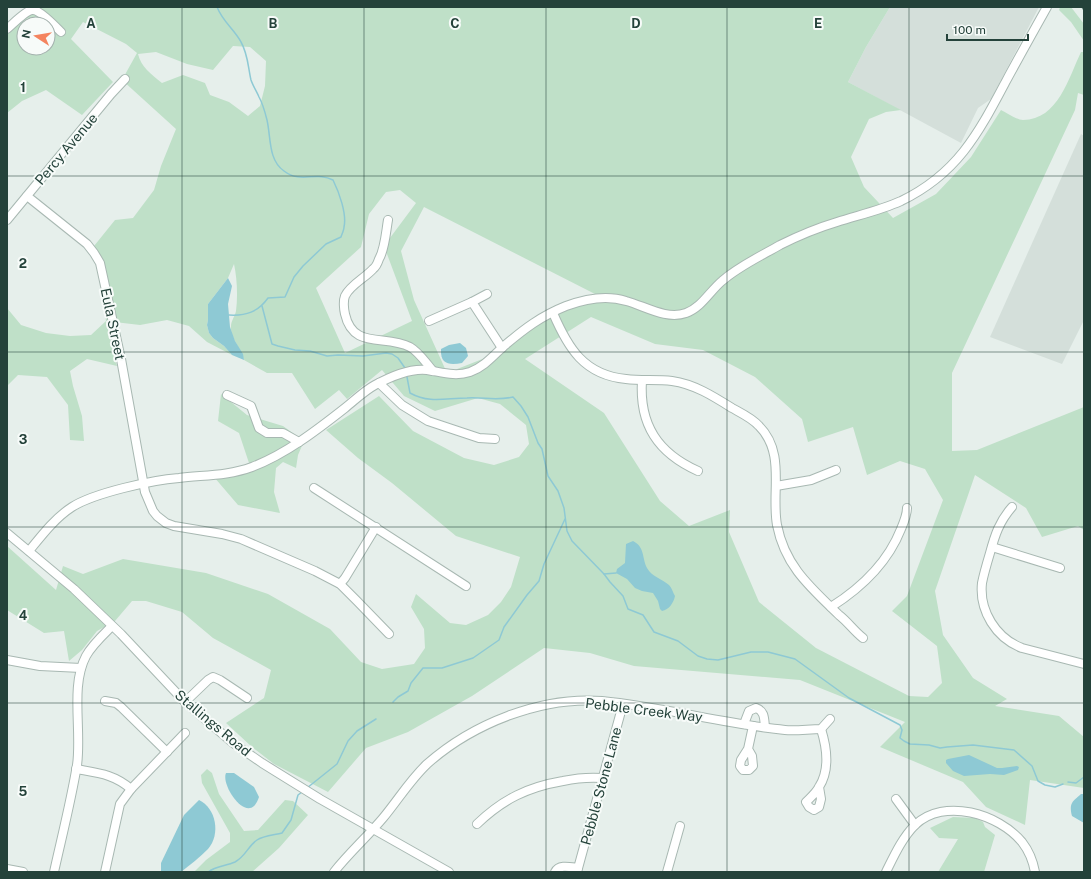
<svg xmlns="http://www.w3.org/2000/svg" width="1091" height="879" font-family="'Public Sans',sans-serif">
	<style>
		.built { fill: #d4dfda }
		.green { fill: #bfe0c8; fill-rule: evenodd }
		.water { fill: #8ec9d4 }
		.lines { fill: none; stroke-linecap: round; stroke-linejoin: round }
		.stream { stroke: #8ec9d4; stroke-width: 1.5 }
		.minor-casing { stroke: #a8b8b2; stroke-width: 10 }
		.minor { stroke: #fff; stroke-width: 8 }
		.rail { stroke: #5f7d75; stroke-width: 1.5; stroke-dasharray: 8 4; stroke-linecap: butt }
		.grid { fill: none; stroke: #24423a; stroke-width: 1; stroke-opacity: 0.55 }
		.labels { text-anchor: middle; dominant-baseline: central; stroke-width: 4; stroke-linejoin: round; paint-order: stroke }
		.street-label { font-size: 14px; fill: #24423a; stroke: #f7fbf9 }
		.grid-label { font-size: 13px; text-anchor: middle; font-weight: bold; fill: #24423a; stroke: #f7fbf9; stroke-width: 4; stroke-linejoin: round; paint-order: stroke }
	</style>
	<rect width="100%" height="100%" fill="#e6efeb"/>
	<g class="built">
		<path d="M890 7H1039L991 99 978 108 961 143 848 82 866 47Z"/>
		<path d="M1081 134 1084 136V320L1062 364 990 337Z"/>
	</g>
	<g class="green">
		<path d="M31 7H890L866 47 848 82 901 110 886 112 869 119 851 157 864 187 893 218 936 194 971 157 1001 110C1007 113 1017 120 1023 120 1058 120 1069 77 1081 52H1084V95L1078 93 1075 110 952 373V451L977 450 1084 407V530L1078 526 1042 537 1026 508 975 475 935 591 943 635 973 678 1007 699 995 706 1059 716 1084 737V788L1030 780 1025 825 986 807 963 782 880 747 905 722 800 680 634 666 590 653 544 648 472 696 408 732 366 748 328 792 274 764 252 747 226 723 264 698 271 670 213 638 182 612 146 601H132L115 621 97 631 82 650 69 661 64 631 44 633 7 610V546L56 590 63 566 83 574 123 559 206 573 268 594 330 629 361 662 382 669 414 664 425 648 424 629 411 607 416 594 450 623 466 625 488 615 501 602 511 587 520 557 456 536 392 483 358 458 326 430 379 396 413 431 464 458 494 465 519 457 529 444 526 425 500 404 478 398 435 411 404 396 382 370 347 399 339 390 315 409 292 373H267L244 360C242 350 229 336 231 326 231 321 235 316 236 311 238 296 237 278 234 264L228 278 208 304V320L207 325 209 333 213 338 224 346 232 355 207 342 189 326 167 320 140 325 106 321 117 366 87 359 70 371 73 386 82 416 84 441 70 440 68 405 47 377 18 375 7 386V308L21 325 46 333 70 336 91 335 106 321 98 267 90 251 115 220 133 218 154 190 161 166 176 129 122 80 137 53 126 44 83 22 71 39 113 82 82 115 46 90 22 101 7 113V31ZM24 24H48V48H24ZM233 46 250 47 266 61 265 86 260 106 248 116 229 102 210 95 205 83 183 75 162 83C151 74 141 67 138 54L156 52 187 64 213 70ZM400 190 416 203 384 246 412 321 345 353 316 288 361 247 369 214 386 192ZM424 207 595 294V295L556 310 525 325 485 358 447 373 414 300 401 251ZM591 317 655 344 703 350 755 377 802 419 808 442 853 427 867 475 900 461 925 469 943 500 907 596 892 611 937 646 942 683 928 697 909 696 816 648 759 602 729 532 730 510 689 526 660 501 604 413 525 359Z"/>
		<path d="M1060 7H1071L1084 24V41L1071 22 1059 10Z"/>
		<path d="M221 394 247 415 283 426 304 441 298 455 296 468 283 462 276 468 274 492 280 513 238 505 214 477 249 463 239 433 218 421Z"/>
		<path d="M207 769 212 773 219 794 244 831 258 830 285 800 293 801 308 815 279 848 252 872H194L206 860 230 842V833L202 783 201 775Z"/>
		<path d="M953 817 975 818 983 822 985 827 995 835 984 872H938L958 839 939 838 930 828Z"/>
	</g>
	<g class="water">
		<path d="M228 278 232 286 228 304 230 327 235 341 243 354 244 360 232 355 224 346 213 338 209 333 207 325 208 320V304Z"/>
		<path d="M460 343 466 348 468 356 462 363C450 365 440 365 441 349L449 345Z"/>
		<path d="M633 541C645 547 642 558 647 568 652 577 661 578 669 585 672 588 673 593 675 596 674 602 669 610 662 611L660 609 658 601 653 593 642 591 635 588 627 579 616 573 617 569 625 563 626 544Z"/>
		<path d="M969 755 997 768H1002L1017 766 1019 767 1018 770 1004 775 990 774 964 776 953 771 946 763V760L948 759Z"/>
		<path d="M226 773H234L254 787 259 797C258 800 256 804 254 806 242 817 221 784 226 773Z"/>
		<path d="M1081 794H1084V823L1072 816C1069 803 1072 802 1081 794Z"/>
		<path d="M199 800C216 808 221 834 208 849 200 857 190 865 181 872H161V863L184 815Z"/>
	</g>
	<g class="lines">
		<g class="stream">
			<path d="M217 7C223 22 234 29 241 42 248 54 248 67 251 80 253 86 257 92 259 97 263 104 265 112 267 120 271 137 268 160 284 171 301 184 316 171 333 180 339 192 347 214 344 227 344 230 342 234 341 237L326 244 303 266 294 277 285 297 268 298C258 312 246 316 229 315"/>
			<path d="M262 306 272 344 278 346 295 350 310 351 327 356 338 355 363 356 386 353 392 354 398 358 405 368"/>
			<path d="M407 377 410 393C430 404 446 398 467 398 484 397 497 401 513 397L521 406 528 417 538 443 542 449 548 476 558 491 564 508 567 531 572 541 604 574 610 582 623 596 628 609 643 615 654 632 678 641 698 656 707 659 718 660 751 652H768L795 659 849 698 900 725 902 730 900 738 904 741 910 744 929 745 940 748 947 747 973 745 1014 750 1032 766 1038 781 1045 785 1055 787 1063 784"/>
			<path d="M604 574 616 573"/>
			<path d="M393 702 398 697 408 691 411 683 423 668H442L473 658 499 640 504 627 527 595 539 581 544 564 565 519"/>
			<path d="M1068 782 1076 783 1084 777"/>
			<path d="M307 788 337 764 348 741 357 731 376 719"/>
			<path d="M208 872C216 866 226 866 235 862 246 856 248 846 257 840 263 836 274 835 282 833L291 820 298 795 302 792"/>
		</g>
		<g class="minor-casing">
			<g id="minor">
				<path d="M7 29C13 24 25 11 32 10 39 9 56 27 61 32"/>
				<path d="M27 196 87 244 94 253 100 263 121 359 145 492 153 511 157 516 166 523 174 526 222 534 241 539 315 571 340 584 357 601 389 634"/>
				<path d="M7 220 111 94 125 79"/>
				<path d="M388 220C386 231 385 249 379 259 378 262 376 267 373 269 365 278 350 285 345 296 343 301 344 310 345 314 353 350 385 334 410 347 419 352 426 363 433 371"/>
				<path d="M472 302 487 294"/>
				<path d="M553 313C568 348 584 375 626 379 641 381 657 379 672 381 694 384 713 396 732 408 741 413 752 418 759 426 786 453 771 492 777 525 785 566 810 587 839 615 848 622 854 631 863 638"/>
				<path d="M429 321 472 302 502 348"/>
				<path d="M642 380C639 425 658 453 698 471"/>
				<path d="M379 383 402 405 428 421 479 438 495 439"/>
				<path d="M227 395 251 406 259 428 267 433H283L299 442"/>
				<path d="M776 486 811 480 836 470"/>
				<path d="M314 488 466 586"/>
				<path d="M1012 507C999 522 995 535 990 553 987 563 984 573 982 583 979 611 996 638 1022 648L1084 664"/>
				<path d="M7 533 74 589 121 634 185 702 233 743 262 763 320 799 449 872"/>
				<path d="M992 547 1060 568"/>
				<path d="M29 551C42 535 55 518 72 507 94 493 152 480 179 478 203 475 228 476 252 467 286 454 317 430 345 408 355 400 364 391 375 385 390 377 409 368 427 370 441 372 455 377 470 372 484 367 493 356 504 346 524 329 541 316 566 306 585 299 607 295 626 301 645 306 666 320 686 313 701 308 710 291 722 281 739 266 761 256 780 245 798 236 817 228 837 222 859 215 881 210 901 201 957 174 978 134 1005 83 1019 57 1033 32 1047 7"/>
				<path d="M340 584 345 578 376 527"/>
				<path d="M831 607C861 588 888 562 901 529 904 522 907 515 907 508"/>
				<path d="M7 660 40 666 81 668"/>
				<path d="M105 701 116 703 121 707 167 752"/>
				<path d="M185 702 208 680 213 677 220 680 247 698"/>
				<path d="M744 724 749 711 756 708C765 711 764 719 765 727"/>
				<path d="M748 749 752 756 753 766 749 770H743L740 766 741 760 748 749 753 726"/>
				<path d="M76 769C98 773 114 774 131 789"/>
				<path d="M819 787 821 799 819 807 814 810 809 807 806 802C811 797 816 793 819 787 830 770 827 748 821 729"/>
				<path d="M896 799 915 825"/>
				<path d="M477 824C503 799 528 787 563 781 577 778 590 777 603 778"/>
				<path d="M7 869 23 872"/>
				<path d="M54 872C62 836 71 801 77 765 82 731 70 686 86 656 92 645 103 635 112 626"/>
				<path d="M105 872 120 804 131 789 185 733"/>
				<path d="M334 872C349 853 367 837 383 818 398 800 410 780 427 764 472 724 541 696 602 701 664 707 724 724 785 730 797 731 809 729 821 729L830 719"/>
				<path d="M555 872C559 864 570 867 578 868"/>
				<path d="M577 872 623 704"/>
				<path d="M667 872 680 826"/>
				<path d="M886 872C894 856 902 838 915 825 944 797 999 814 1022 842 1029 851 1033 861 1035 872"/>
			</g>
		</g>
		<use href="#minor" class="minor"/>
		<path class="rail" d="M1082 7 1084 10"/>
	</g>
	<path class="grid" d="M182 7V872M364 7V872M546 7V872M727 7V872M909 7V872M7 176H1084M7 352H1084M7 527H1084M7 703H1084"/>
	<g class="labels">
		<g class="street-label">
			<text transform="translate(66 149) rotate(-50)">Percy Avenue</text>
			<text transform="translate(113 324) rotate(78)">Eula Street</text>
			<text transform="translate(644 710) rotate(7)">Pebble Creek Way</text>
			<text transform="translate(213 723) rotate(40)">Stallings Road</text>
			<text transform="translate(601 786) rotate(-75)">Pebble Stone Lane</text>
		</g>
	</g>
	<g class="grid-label">
		<text x="91" y="28">A</text>
		<text x="273" y="28">B</text>
		<text x="455" y="28">C</text>
		<text x="636" y="28">D</text>
		<text x="818" y="28">E</text>
		<text x="23" y="92">1</text>
		<text x="23" y="268">2</text>
		<text x="23" y="444">3</text>
		<text x="23" y="620">4</text>
		<text x="23" y="796">5</text>
	</g>
	<rect width="1091" height="879" fill="none" stroke="#24423a" stroke-width="16"/>
	<g transform="translate(36 36) rotate(282)"><circle r="19" fill="#f7fbf9" stroke="#a3b1ad"/>
	<path d="M0-3L7 15L0 10L-7 15Z" fill="#f4845f"/>
	<text y="-6" font-size="11" font-weight="bold" text-anchor="middle" fill="#24423a">N</text>
	</g>
	<path d="M947 34v6h81v-6" fill="none" stroke="#24423a" stroke-width="2"/>
	<text x="953" y="34" font-size="12" fill="#24423a" stroke="#f7fbf9" stroke-width="3" paint-order="stroke">100 m</text>
</svg>
